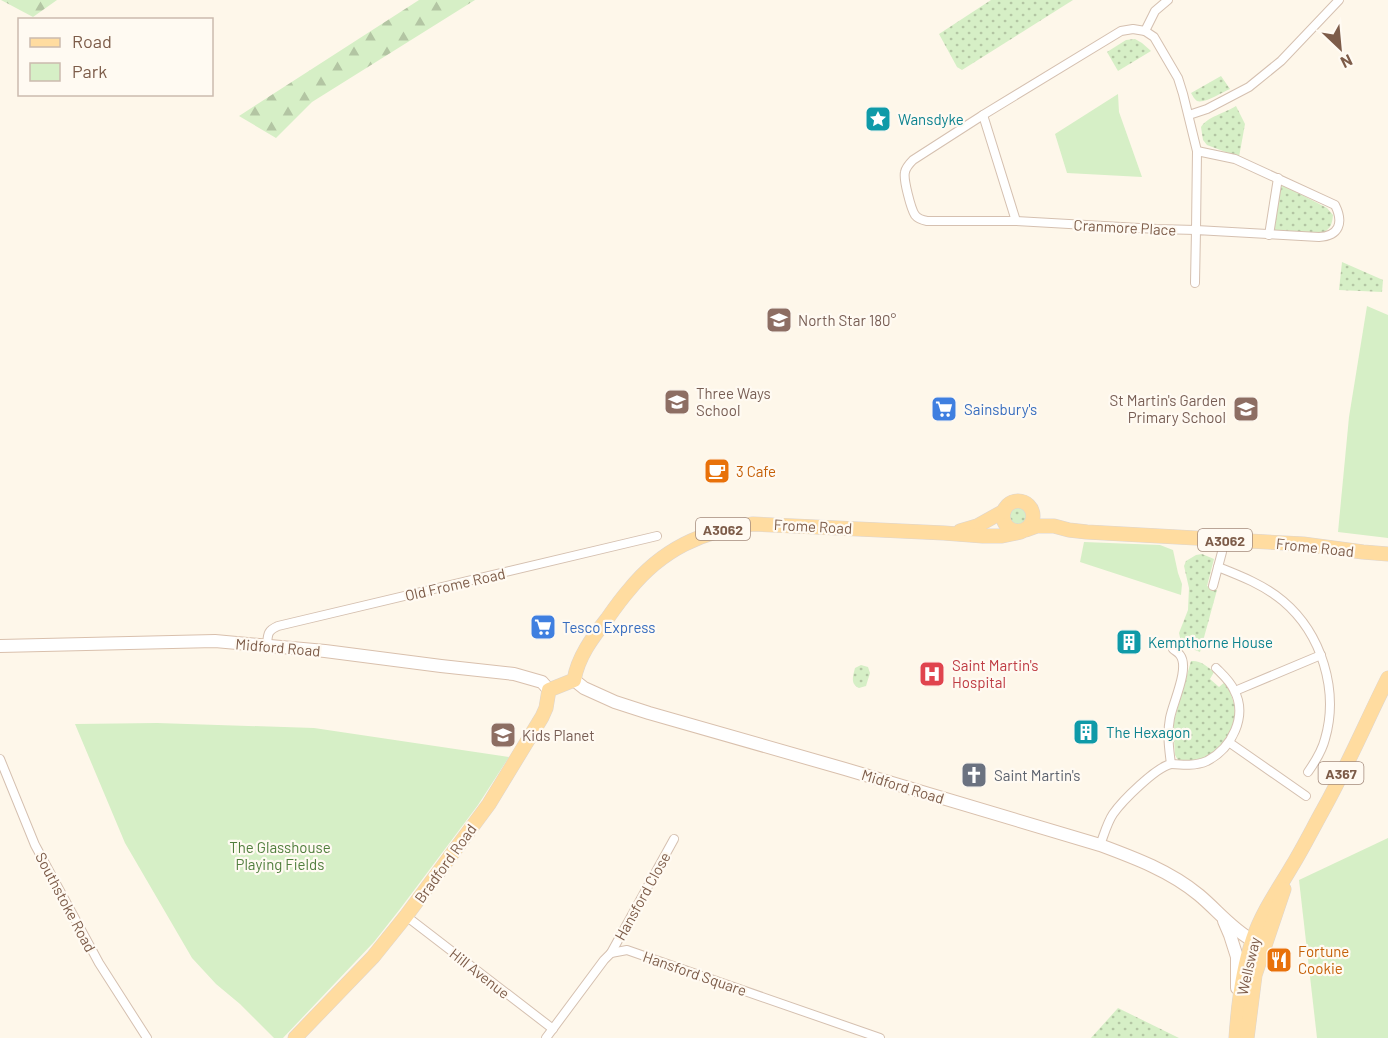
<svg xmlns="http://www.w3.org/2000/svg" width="1388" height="1038" font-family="Barlow,sans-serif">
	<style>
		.grass { fill: url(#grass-dots) }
		.forest { fill: url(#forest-firs) }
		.park { fill: #d6efc6 }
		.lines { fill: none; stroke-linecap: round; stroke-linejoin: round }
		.street-casing { stroke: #d5c0b0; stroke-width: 10 }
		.secondary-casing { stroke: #d9c0ad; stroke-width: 14 }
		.primary-casing { stroke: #ddd5d0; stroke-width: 15 }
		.street { stroke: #fff; stroke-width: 8 }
		.secondary { stroke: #fff; stroke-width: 12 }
		.primary { stroke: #ffdca0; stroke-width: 14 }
		.labels { text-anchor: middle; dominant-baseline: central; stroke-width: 4.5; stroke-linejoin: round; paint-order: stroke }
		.shield { fill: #fffaf2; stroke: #a48b7c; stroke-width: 1.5 }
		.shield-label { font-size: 14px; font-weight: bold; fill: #7d5c49 }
		.culture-label { font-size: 15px; fill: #0d838f; stroke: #fffaf2; text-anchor: start }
		.street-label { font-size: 15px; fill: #7d5c49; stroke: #fffaf2 }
		.education-label { font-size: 15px; fill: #785e54; stroke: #fffaf2; text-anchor: start }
		.shop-label { font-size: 15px; fill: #366cbe; stroke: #fffaf2; text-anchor: start }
		.food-label { font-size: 15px; fill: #c56008; stroke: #fffaf2; text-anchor: start }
		.health-label { font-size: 15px; fill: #be3a42; stroke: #fffaf2; text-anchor: start }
		.worship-label { font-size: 15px; fill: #5b616d; stroke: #fffaf2; text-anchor: start }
		.park-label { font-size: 15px; fill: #507e3d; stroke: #fffaf2 }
	</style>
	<defs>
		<pattern id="grass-dots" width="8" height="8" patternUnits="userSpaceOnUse" patternTransform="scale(1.5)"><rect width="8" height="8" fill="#d6efc6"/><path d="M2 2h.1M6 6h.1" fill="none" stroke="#b3c5a3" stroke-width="1.8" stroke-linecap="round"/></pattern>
		<pattern id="forest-firs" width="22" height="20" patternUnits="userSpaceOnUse" patternTransform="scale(1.5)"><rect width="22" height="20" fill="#d6efc6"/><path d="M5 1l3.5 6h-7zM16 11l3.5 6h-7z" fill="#b3c5a3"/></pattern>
	</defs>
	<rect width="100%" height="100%" fill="#fef7ea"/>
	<g class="grass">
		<path d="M991 0H1073L962 70 957 67 939 34Z"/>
		<path d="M1135 39 1142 43 1151 51 1118 71 1107 52 1126 40Z"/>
		<path d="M1221 76 1230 89C1223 92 1204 104 1197 101 1194 99 1193 96 1191 93Z"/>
		<path d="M1236 106 1245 124 1239 157 1207 145 1203 140 1201 127C1207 117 1225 113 1236 106Z"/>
		<path d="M1281 184 1327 208 1333 215C1332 224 1331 228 1323 233L1274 231Z"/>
		<path d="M1342 262 1383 280 1382 292 1339 290Z"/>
		<circle cx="1018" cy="516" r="9"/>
		<path d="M1202 554 1214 559 1207 586 1217 590 1200 652 1185 646 1181 642 1179 633 1188 610 1189 588 1184 566 1186 561 1196 555Z"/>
		<path d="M1191 661C1200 660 1207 666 1214 672L1210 679 1219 687 1225 682 1230 691 1234 704 1235 714 1233 726 1225 743 1209 756 1199 761 1182 762 1178 760 1175 755 1173 724Z"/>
		<path d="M861 665 868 667 870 673 866 686 859 688C850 684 853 676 855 668Z"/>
		<path d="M1118 1008 1179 1038H1091Z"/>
	</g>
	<g class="forest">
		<path d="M1 0H57L33 17Z"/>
		<path d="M419 0H475L312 102 276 138 239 116Z"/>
	</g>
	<g class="park">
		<path d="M1118 94 1119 112 1142 177 1067 173 1055 134Z"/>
		<path d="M1367 306 1388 315V538L1338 532 1349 417Z"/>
		<path d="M1084 542 1160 545 1173 550 1178 573 1182 584 1181 595 1080 562Z"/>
		<path d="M157 723 314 728 509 757 478 805 400 909 374 942 283 1038H274L240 1004 216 984 192 958 125 843 75 724Z"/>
		<path d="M1388 838V1038H1317L1299 880Z"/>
	</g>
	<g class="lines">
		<g class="street-casing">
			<g id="street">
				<path d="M1133 29 1145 31 1154 37 1178 78 1183 94 1197 151 1196 230 1157 229 1016 221H927C922 220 918 219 915 215 911 209 903 179 905 172 906 167 909 164 913 160L983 115 1121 31Z"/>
				<path d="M1145 31 1155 11 1168 0"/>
				<path d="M983 115 1016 221"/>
				<path d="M1189 115 1207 109 1249 87 1281 61 1339 0"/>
				<path d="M1269 235 1278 178"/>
				<path d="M1195 283 1196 230 1319 237C1339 236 1344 223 1335 205L1235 159 1197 151"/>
				<path d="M1218 567C1241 576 1264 585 1283 601 1322 634 1339 691 1325 739 1322 751 1315 762 1308 772"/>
				<path d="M1213 586 1222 552"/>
				<path d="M267 645C268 634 267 631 278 626L657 536"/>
				<path d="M1235 691 1321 655"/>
				<path d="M1230 743 1306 796"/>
				<path d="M0 759 35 845 99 963 147 1038"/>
				<path d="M1171 764C1183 765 1196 766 1207 761 1232 748 1248 716 1234 690 1230 681 1223 675 1216 668"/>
				<path d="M1100 845C1104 835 1107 823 1113 814 1122 801 1156 767 1171 764 1169 749 1167 734 1170 718 1173 702 1190 668 1180 655 1178 652 1175 651 1173 649"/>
				<path d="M406 916 553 1029"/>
				<path d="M611 953 674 839"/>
				<path d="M546 1038 604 960 611 953 627 950 880 1038"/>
			</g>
		</g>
		<g class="secondary-casing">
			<g id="secondary">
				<path d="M0 646 215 641 325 651 441 666 514 674 542 682 549 690"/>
				<path d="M574 680 584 688 615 702 649 713 845 769 1100 845C1135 858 1170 871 1199 895 1217 910 1232 929 1252 940"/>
				<path d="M1224 921 1230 935 1237 957V988"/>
			</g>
		</g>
		<g class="primary-casing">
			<g id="primary">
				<circle cx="1018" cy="516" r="15"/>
				<path d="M1026 530 1037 526H1054L1069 530 1087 532 1303 544 1363 552 1388 554"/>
				<path d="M960 531 977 526 1004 511"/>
				<path d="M295 1038 373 957 406 916 489 804 542 717 546 708 549 690 574 680C578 657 592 638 607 619 614 609 621 599 629 590 662 549 702 531 753 524L944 533 983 536H1002L1021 532"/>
				<path d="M1236 1038C1238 1007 1243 968 1253 939 1262 912 1278 890 1292 866 1303 848 1313 828 1323 810 1347 767 1366 722 1388 678"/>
				<path d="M1247 1038 1255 975 1284 889"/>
			</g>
		</g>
		<use href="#street" class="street"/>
		<use href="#secondary" class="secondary"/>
		<use href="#primary" class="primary"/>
	</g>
	<defs>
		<g id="sight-square" transform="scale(1.35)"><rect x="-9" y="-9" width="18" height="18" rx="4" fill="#0f9aa8" stroke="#fffaf2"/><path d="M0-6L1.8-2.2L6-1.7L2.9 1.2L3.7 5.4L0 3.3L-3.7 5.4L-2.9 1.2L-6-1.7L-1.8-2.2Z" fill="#fff"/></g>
		<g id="school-square" transform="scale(1.35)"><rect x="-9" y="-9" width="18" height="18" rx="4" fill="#8d6e63" stroke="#fffaf2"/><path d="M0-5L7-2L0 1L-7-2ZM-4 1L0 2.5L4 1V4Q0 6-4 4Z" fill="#fff"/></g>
		<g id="supermarket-square" transform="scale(1.35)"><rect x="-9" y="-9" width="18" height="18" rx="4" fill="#3f7fe0" stroke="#fffaf2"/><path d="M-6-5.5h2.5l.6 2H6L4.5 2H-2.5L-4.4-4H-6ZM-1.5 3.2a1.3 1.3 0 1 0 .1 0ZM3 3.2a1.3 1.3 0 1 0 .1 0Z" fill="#fff"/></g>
		<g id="cafe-square" transform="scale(1.35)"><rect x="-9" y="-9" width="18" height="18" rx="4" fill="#e8710a" stroke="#fffaf2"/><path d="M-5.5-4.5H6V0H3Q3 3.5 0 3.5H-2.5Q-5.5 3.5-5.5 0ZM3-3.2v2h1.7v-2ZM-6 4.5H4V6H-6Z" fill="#fff"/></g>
		<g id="building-square" transform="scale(1.35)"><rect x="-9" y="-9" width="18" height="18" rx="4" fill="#0f9aa8" stroke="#fffaf2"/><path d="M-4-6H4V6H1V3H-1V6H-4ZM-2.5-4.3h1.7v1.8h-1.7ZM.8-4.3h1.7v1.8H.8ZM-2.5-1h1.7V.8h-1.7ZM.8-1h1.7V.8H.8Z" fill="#fff"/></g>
		<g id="hospital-square" transform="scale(1.35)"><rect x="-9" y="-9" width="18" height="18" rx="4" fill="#e0444e" stroke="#fffaf2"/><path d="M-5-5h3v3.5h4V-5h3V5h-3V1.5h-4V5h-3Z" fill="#fff"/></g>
		<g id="church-square" transform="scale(1.35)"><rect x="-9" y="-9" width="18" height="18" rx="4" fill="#6b7280" stroke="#fffaf2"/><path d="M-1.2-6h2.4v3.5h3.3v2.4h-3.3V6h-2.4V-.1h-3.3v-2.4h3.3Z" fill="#fff"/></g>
		<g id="restaurant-square" transform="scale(1.35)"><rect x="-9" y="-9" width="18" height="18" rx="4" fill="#e8710a" stroke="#fffaf2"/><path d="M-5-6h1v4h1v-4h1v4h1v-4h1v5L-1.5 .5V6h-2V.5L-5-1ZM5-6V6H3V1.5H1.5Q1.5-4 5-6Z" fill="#fff"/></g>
	</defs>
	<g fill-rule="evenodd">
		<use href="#sight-square" x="878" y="119"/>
		<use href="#school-square" x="779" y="320"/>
		<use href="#school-square" x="677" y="402"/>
		<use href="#supermarket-square" x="944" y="409"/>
		<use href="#school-square" x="1246" y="409"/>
		<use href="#cafe-square" x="717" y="471"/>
		<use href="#supermarket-square" x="543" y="627"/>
		<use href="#building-square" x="1129" y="642"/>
		<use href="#hospital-square" x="932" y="674"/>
		<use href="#building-square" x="1086" y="732"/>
		<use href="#school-square" x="503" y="735"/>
		<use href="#church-square" x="974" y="775"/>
		<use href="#restaurant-square" x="1279" y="960"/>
	</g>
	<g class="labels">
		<g class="shield">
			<rect x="696" y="518" width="54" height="22" rx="4.5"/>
			<rect x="1198" y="529" width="54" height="22" rx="4.5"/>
			<rect x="1318.5" y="762" width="45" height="22" rx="4.5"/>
		</g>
		<g class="shield-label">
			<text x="723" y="529">A3062</text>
			<text x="1225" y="540">A3062</text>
			<text x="1341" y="773">A367</text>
		</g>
		<g class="culture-label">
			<text x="898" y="119">Wansdyke</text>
			<text x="1148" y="642">Kempthorne House</text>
			<text x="1106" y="732">The Hexagon</text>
		</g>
		<g class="street-label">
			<text transform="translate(1125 227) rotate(3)">Cranmore Place</text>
			<text transform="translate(813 526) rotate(3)">Frome Road</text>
			<text transform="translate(1315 547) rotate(6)">Frome Road</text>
			<text transform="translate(455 584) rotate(-13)">Old Frome Road</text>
			<text transform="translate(278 647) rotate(5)">Midford Road</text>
			<text transform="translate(903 786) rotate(17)">Midford Road</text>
			<text transform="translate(445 863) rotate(-54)">Bradford Road</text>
			<text transform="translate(642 896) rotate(-61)">Hansford Close</text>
			<text transform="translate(66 902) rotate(62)">Southstoke Road</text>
			<text transform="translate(1248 966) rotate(-77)">Wellsway</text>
			<text transform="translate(480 973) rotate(38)">Hill Avenue</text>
			<text transform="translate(695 973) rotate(19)">Hansford Square</text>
		</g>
		<g class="education-label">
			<text x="798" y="320">North Star 180°</text>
			<text x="696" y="393">Three Ways<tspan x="696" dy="17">School</tspan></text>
			<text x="1226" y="400" text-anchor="end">St Martin's Garden<tspan x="1226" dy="17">Primary School</tspan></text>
			<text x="522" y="735">Kids Planet</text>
		</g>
		<g class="shop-label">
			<text x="964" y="409">Sainsbury's</text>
			<text x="562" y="627">Tesco Express</text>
		</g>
		<g class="food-label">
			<text x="736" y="471">3 Cafe</text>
			<text x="1298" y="951">Fortune<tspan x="1298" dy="17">Cookie</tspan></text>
		</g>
		<g class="health-label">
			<text x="952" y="665">Saint Martin's<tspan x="952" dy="17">Hospital</tspan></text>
		</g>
		<g class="worship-label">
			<text x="994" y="775">Saint Martin's</text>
		</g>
		<g class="park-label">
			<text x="280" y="847">The Glasshouse<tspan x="280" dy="17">Playing Fields</tspan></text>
		</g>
	</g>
	<rect x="18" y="18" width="195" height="78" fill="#fffaf2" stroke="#cbbbae" stroke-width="1.5"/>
	<rect x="30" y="38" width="30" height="9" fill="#ffdca0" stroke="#cbbbae" stroke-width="1.5"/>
	<text x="72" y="48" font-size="18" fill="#7d5c49">Road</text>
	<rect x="30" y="63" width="30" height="18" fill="#d6efc6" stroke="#cbbbae" stroke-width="1.5"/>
	<text x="72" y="78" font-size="18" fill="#7d5c49">Park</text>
	<g transform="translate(1340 48) rotate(154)" stroke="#fffaf2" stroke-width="4.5" paint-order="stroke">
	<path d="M0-4.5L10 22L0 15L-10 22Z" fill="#7d5c49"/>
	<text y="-9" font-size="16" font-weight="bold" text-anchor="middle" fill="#7d5c49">N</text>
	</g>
</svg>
